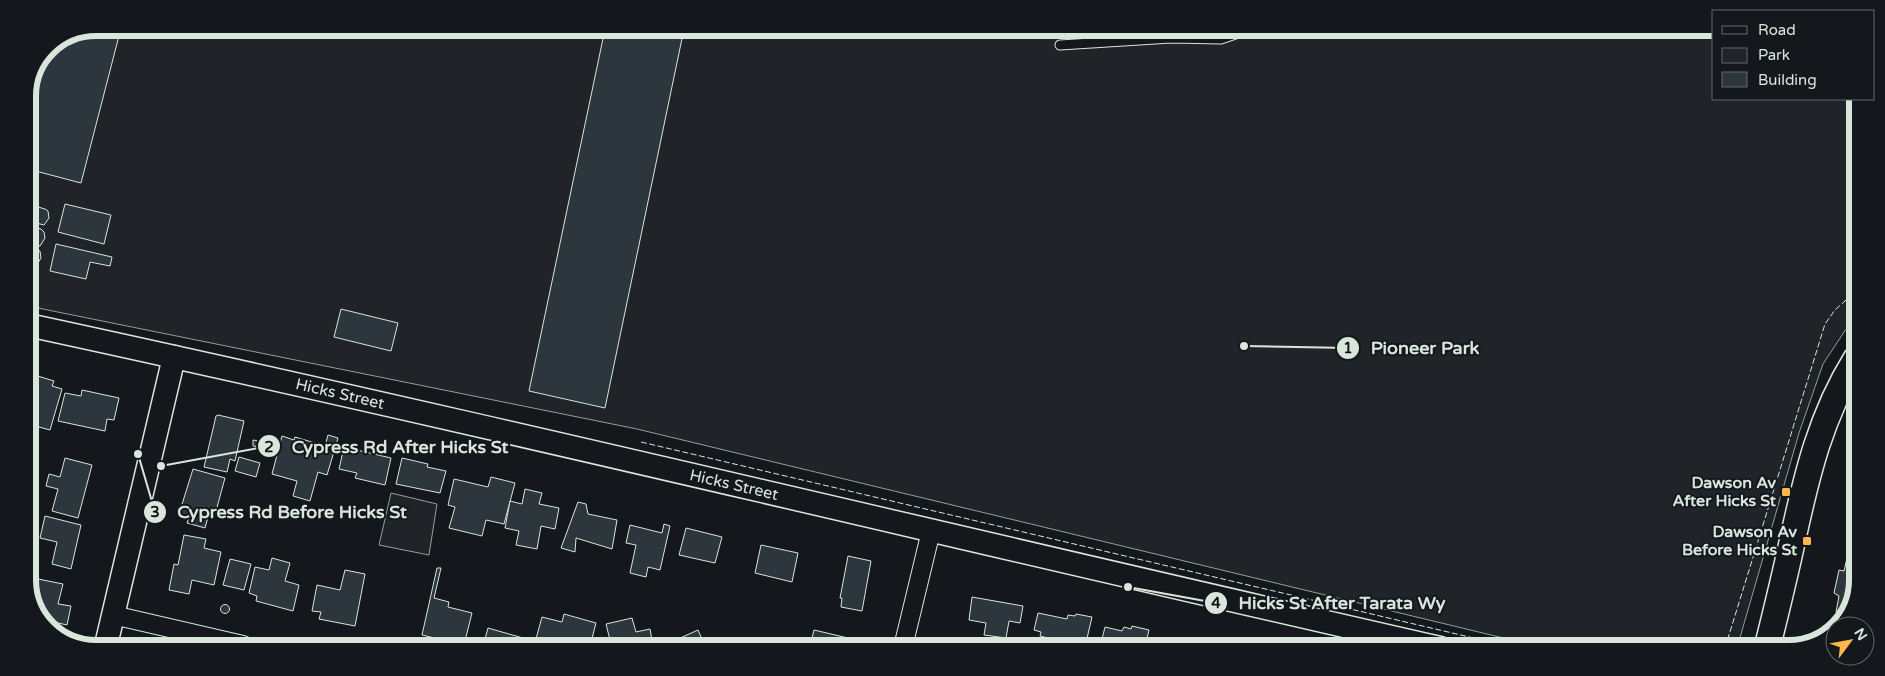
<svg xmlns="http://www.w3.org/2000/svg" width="1885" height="676" font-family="'Varela Round',sans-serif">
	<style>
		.green { fill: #202428; stroke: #939e99 }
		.building { fill: #2c363c; stroke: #d8e6dc }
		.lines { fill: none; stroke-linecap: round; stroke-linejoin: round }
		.service-casing { stroke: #d8e6dc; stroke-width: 11 }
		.minor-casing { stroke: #d8e6dc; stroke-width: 20 }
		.tertiary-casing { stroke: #d8e6dc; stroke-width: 25 }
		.secondary-casing { stroke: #d8e6dc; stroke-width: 28 }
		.service { stroke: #14181c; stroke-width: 9 }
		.minor { stroke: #14181c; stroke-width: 18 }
		.tertiary { stroke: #14181c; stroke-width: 22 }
		.secondary { stroke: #14181c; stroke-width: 25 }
		.fence { stroke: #d8e6dc; stroke-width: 1; stroke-dasharray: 6 2.5; stroke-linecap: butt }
		.poi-dot { fill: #ffb74d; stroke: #14181c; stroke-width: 2 }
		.labels { text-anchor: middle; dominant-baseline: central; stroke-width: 4; stroke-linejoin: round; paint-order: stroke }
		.street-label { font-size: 16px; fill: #d8e6dc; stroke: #14181c }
		.poi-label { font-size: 16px; font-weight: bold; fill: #d8e6dc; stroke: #14181c; text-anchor: end }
		.rim { fill: none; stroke: #d8e6dc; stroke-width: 6 }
		.leader { fill: none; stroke: #d8e6dc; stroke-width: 2 }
		.callout-dot { fill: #d8e6dc; stroke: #14181c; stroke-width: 2 }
		.mark-label { font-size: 15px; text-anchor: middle; font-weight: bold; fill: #111 }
		.callout-label { font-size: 18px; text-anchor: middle; font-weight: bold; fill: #d8e6dc; stroke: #14181c; stroke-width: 4; stroke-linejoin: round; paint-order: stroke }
	</style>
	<rect width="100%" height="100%" fill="#14181c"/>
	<g class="green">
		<path d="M97 28 1714 31V99H1857L1856 314 1823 364 1799 433 1737 648H1545L637 429 28 306V92L48 48Z"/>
		<path d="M391 493 437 504 429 555 379 545Z"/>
	</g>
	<g class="building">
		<path d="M97 28H121L81 183 28 169V92L48 48Z"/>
		<path d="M605 29H684L605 408 529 391Z"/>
		<path d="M28 204 45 209 48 211 49 218 44 225 28 221Z"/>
		<path d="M65 204 111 215 104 244 58 232Z"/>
		<path d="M28 226 41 229 44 232 45 238 40 246 28 243Z"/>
		<path d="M56 244 112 257 110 266 90 262 86 279 50 271Z"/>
		<path d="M28 247 40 251 41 258 36 266 28 264Z"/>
		<path d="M341 309 398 323 391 351 334 337Z"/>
		<path d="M28 373 54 381 52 386 62 389 50 430 28 424Z"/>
		<path d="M82 390 119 398 114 420 107 419 105 431 58 421 65 393 81 396Z"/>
		<path d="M218 415 244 421 235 461 230 459 227 472 204 467 216 416Z"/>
		<path d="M328 435 338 438 327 475 318 472 310 501 293 496 297 481 272 474 282 436 294 440 295 437 325 446Z"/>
		<path d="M253 440 259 441 263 444V447L253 446Z"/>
		<path d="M344 447 391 458 385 485 355 478 357 473 339 469Z"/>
		<path d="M28 448 36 450 32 469 28 468Z"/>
		<path d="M239 457 260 463 256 477 235 471Z"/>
		<path d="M65 458 92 465 78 518 52 511 58 489 46 486 49 474 60 477Z"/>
		<path d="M402 458 428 464 427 467 446 471 440 493 396 484Z"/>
		<path d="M193 469 225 478 216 511 210 510 205 528 187 523 189 517 179 514Z"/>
		<path d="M491 477 515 483 504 524 486 520 482 536 449 528 455 507 448 505 454 479 488 487Z"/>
		<path d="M525 489 542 493 539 504 559 508 555 529 541 526 537 549 516 545 519 531 505 528 510 501 522 504Z"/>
		<path d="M578 502 586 504 588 514 617 520 612 549 576 538 575 552 561 548Z"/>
		<path d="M45 516 81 525 71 569 52 564 57 542 40 538Z"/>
		<path d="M664 524 670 526 660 570 648 567 646 577 630 573 636 545 626 543 630 525 662 533Z"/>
		<path d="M1854 526V548L1848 546 1852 527Z"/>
		<path d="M686 528 722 537 715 563 679 555Z"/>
		<path d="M184 535 206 539 204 548 221 552 214 585 192 580 189 594 169 590 174 564 178 565Z"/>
		<path d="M761 545 798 553 792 582 755 573Z"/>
		<path d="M848 556 871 561 862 611 841 607 842 598H840Z"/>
		<path d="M272 558 290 563 285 581 299 585 293 611 256 601 257 596 249 593 255 567 269 570Z"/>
		<path d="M1847 558 1854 559V601L1845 614 1836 612 1839 596 1834 593 1839 570 1844 571Z"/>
		<path d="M230 559 251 564 244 590 223 585Z"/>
		<path d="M437 568H441L434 598 449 602 448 607 472 613 464 645 422 635Z"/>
		<path d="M345 570 365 574 355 626 319 619 321 612 312 611 317 585 340 590Z"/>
		<path d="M28 577 63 584 58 604 71 606 67 625 41 619 28 584Z"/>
		<path d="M972 597 1023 606 1020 623 1009 621 1006 638 984 635 986 623 969 620Z"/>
		<circle cx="225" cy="609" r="4.5"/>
		<path d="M1038 613 1067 619 1068 615 1075 616 1076 614 1092 617 1085 647 1040 636 1041 632 1034 630Z"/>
		<path d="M564 614 596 623 590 646H534L542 617 562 622Z"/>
		<path d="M632 618 636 632 650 629 652 640 649 646H602L610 640 606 624Z"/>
		<path d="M1132 626 1149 630 1145 647H1100L1105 627 1122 631 1124 627 1131 629Z"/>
		<path d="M488 628 523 638 521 646H483Z"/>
		<path d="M698 630 705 646H682L678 639Z"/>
		<path d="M814 630 848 638 846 647 810 646Z"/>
		<path d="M1212 643 1230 647H1211Z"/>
	</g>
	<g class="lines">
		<g class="service-casing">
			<path id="service" d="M1060 45 1171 38 1221 39 1247 30"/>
		</g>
		<g class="minor-casing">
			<g id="minor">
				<path d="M113 615 243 645"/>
				<path d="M903 647 931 531"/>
			</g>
		</g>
		<g class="tertiary-casing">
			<g id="tertiary">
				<path d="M28 325C500 427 969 541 1440 648"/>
				<path d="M106 645 174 357"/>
			</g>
		</g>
		<g class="secondary-casing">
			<path id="secondary" d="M1767 648C1776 612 1785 575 1793 538 1807 474 1821 415 1856 359"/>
		</g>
		<use href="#service" class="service"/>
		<use href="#minor" class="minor"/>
		<use href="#tertiary" class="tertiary"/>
		<use href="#secondary" class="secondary"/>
		<g class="fence">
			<path d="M641 442 1516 648"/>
			<path d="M1725 648 1825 324 1835 310 1856 291"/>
		</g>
	</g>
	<g class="poi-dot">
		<rect x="1781" y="487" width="10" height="10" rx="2.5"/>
		<rect x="1802" y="536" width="10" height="10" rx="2.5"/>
	</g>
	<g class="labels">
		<g class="street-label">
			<text transform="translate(340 394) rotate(13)">Hicks Street</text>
			<text transform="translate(734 485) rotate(13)">Hicks Street</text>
		</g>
		<g class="poi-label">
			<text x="1776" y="483">Dawson Av<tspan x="1776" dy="18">After Hicks St</tspan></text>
			<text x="1797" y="532">Dawson Av<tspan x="1797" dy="18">Before Hicks St</tspan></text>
		</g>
	</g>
	<path d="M0 0H1885V676H0ZM96 36H1789A60 60 0 0 1 1849 96V580A60 60 0 0 1 1789 640H96A60 60 0 0 1 36 580V96A60 60 0 0 1 96 36Z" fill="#14181c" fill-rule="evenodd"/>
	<path class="rim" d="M96 36H1789A60 60 0 0 1 1849 96V580A60 60 0 0 1 1789 640H96A60 60 0 0 1 36 580V96A60 60 0 0 1 96 36Z"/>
	<path class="leader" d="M1244 346L1348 348M161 466L269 446M138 454L155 512M1128 587L1216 603"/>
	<g class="callout-dot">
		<circle cx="1244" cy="346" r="5"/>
		<circle cx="161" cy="466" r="5"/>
		<circle cx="138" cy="454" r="5"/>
		<circle cx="1128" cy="587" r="5"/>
		<circle cx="1348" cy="348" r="12"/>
		<circle cx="269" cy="446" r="12"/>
		<circle cx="155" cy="512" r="12"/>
		<circle cx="1216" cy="603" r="12"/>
	</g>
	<g class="mark-label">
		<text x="1348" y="353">1</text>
		<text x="269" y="452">2</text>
		<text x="155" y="517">3</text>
		<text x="1216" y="608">4</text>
	</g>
	<g class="callout-label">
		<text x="1425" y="354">Pioneer Park</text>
		<text x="400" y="453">Cypress Rd After Hicks St</text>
		<text x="292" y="518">Cypress Rd Before Hicks St</text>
		<text x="1342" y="609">Hicks St After Tarata Wy</text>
	</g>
	<rect x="1712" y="10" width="162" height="90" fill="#14181c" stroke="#626a69"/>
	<rect x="1722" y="26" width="25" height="8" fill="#14181c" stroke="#626a69"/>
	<text x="1758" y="35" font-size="15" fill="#d8e6dc">Road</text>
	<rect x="1722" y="48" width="25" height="15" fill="#202428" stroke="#626a69"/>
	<text x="1758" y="60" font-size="15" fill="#d8e6dc">Park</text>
	<rect x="1722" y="72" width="25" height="15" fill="#2c363c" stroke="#626a69"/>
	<text x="1758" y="85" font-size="15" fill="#d8e6dc">Building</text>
	<g transform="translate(1850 641) rotate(58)"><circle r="24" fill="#14181c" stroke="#626a69"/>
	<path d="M0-4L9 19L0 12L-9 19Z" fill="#ffb74d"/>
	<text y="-8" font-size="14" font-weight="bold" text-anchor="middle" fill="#d8e6dc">N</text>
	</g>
</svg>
